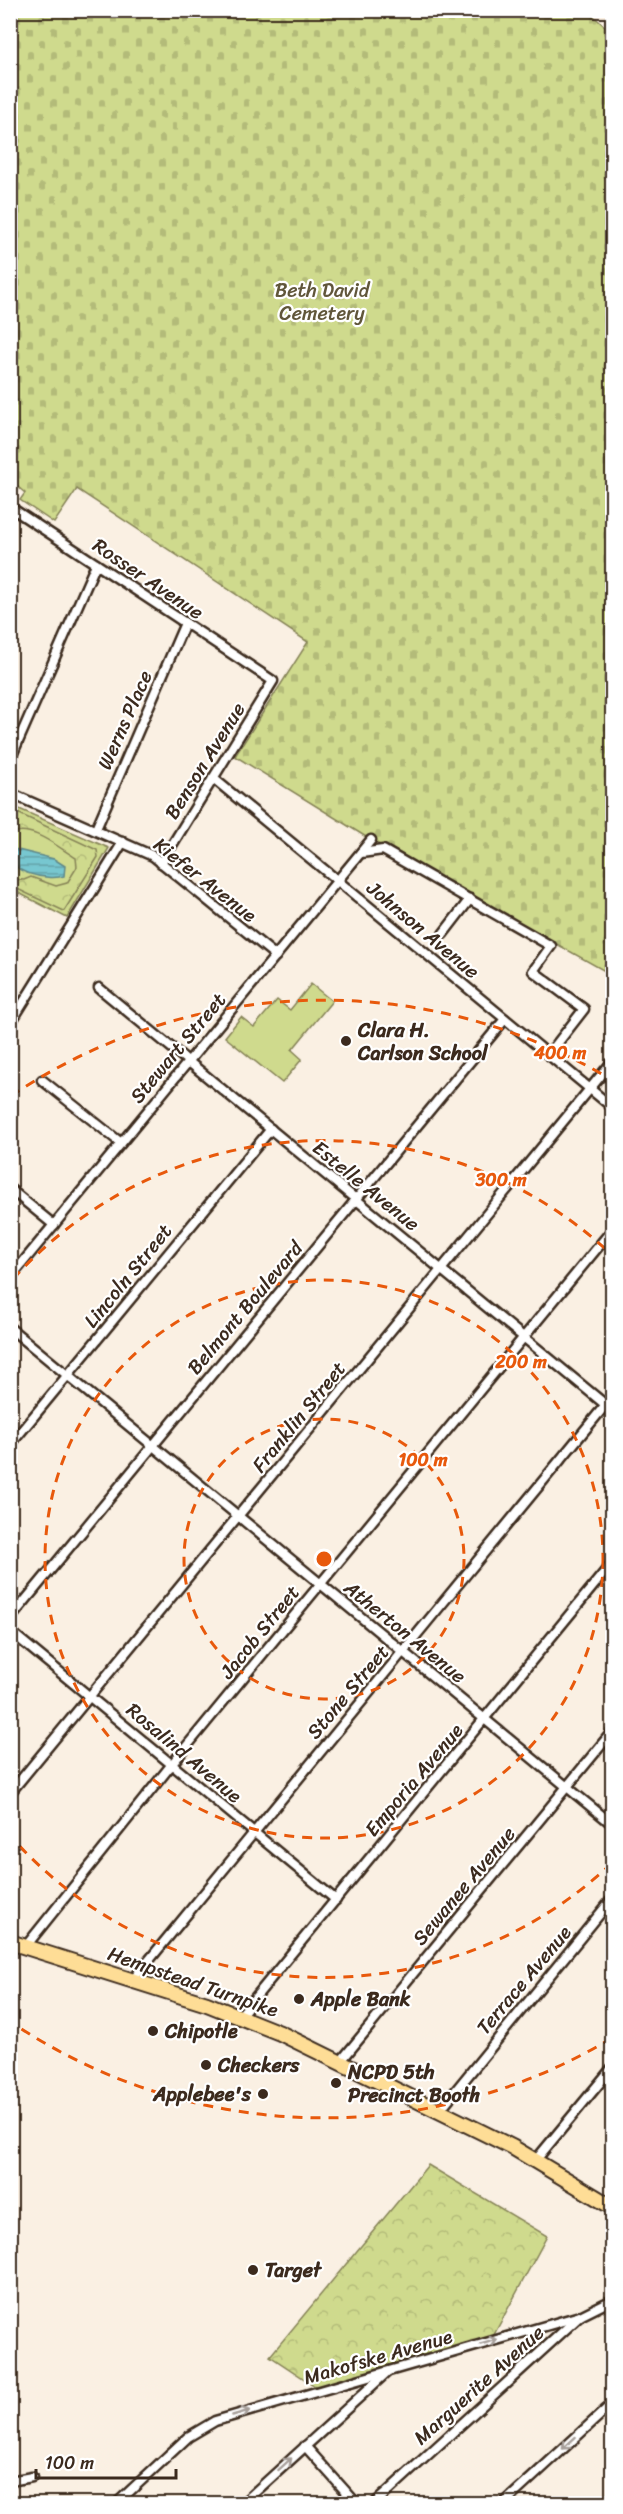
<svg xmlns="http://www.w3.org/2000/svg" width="623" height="2514" font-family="Sriracha,sans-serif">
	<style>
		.green { fill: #cfda8d; stroke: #858256; stroke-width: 1.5 }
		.forest { fill: url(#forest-crowns); stroke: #858256; stroke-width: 1.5 }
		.cemetery { fill: url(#cemetery-stones); stroke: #858256; stroke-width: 1.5 }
		.water { fill: url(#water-rules); stroke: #5f8889; stroke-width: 1.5 }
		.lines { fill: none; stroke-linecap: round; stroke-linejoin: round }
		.street-casing { stroke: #3b2a1e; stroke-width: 13 }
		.primary-casing { stroke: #3b2a1e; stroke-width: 18 }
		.street { stroke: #fff; stroke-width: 8 }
		.primary { stroke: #fedd96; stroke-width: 14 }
		.oneway { stroke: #a79f9a }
		.ring { fill: none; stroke: #e8590c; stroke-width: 3; stroke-dasharray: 10 8 }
		.poi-dot { fill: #3b2a1e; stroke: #fff; stroke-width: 2 }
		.labels { text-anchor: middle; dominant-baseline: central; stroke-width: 4.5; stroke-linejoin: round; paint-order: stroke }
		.park-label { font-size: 20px; fill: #60563a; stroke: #fff }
		.street-label { font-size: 20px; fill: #3b2a1e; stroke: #fff }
		.poi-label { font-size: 20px; font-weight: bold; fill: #3b2a1e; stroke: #fff; text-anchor: start }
		.centre { fill: #e8590c; stroke: #fff; stroke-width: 3 }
		.ring-label { font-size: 18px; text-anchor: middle; font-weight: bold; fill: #e8590c; stroke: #fff; stroke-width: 4.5; stroke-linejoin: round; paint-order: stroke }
	</style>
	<defs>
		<pattern id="forest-crowns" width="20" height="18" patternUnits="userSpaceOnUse" patternTransform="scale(1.5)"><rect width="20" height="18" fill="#cfda8d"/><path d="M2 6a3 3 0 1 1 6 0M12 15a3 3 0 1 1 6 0" fill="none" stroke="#b3bb79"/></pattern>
		<pattern id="cemetery-stones" width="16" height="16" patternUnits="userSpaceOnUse" patternTransform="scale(1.5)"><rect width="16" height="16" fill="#cfda8d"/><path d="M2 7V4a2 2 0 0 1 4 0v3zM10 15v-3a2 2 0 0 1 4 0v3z" fill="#b3bb79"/></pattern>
		<pattern id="water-rules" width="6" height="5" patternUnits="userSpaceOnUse" patternTransform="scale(1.5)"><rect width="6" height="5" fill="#77c7d0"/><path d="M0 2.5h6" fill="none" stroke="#63a2a8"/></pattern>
	</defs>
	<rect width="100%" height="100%" fill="#faf0e3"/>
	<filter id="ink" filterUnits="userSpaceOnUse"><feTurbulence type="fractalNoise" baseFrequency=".0167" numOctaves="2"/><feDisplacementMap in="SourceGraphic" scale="12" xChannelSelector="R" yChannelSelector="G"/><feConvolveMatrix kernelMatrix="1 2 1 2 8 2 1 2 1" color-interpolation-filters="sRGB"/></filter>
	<g filter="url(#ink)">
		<g class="green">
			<path d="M10 805 109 848 67 918 11 889Z"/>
			<path d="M311 984 332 1001 292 1050 302 1059 282 1083 225 1037 241 1017 254 1027 277 1000 290 1010Z"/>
		</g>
		<g class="forest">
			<path d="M11 810 97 850 98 857 64 911 11 886V879L24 880 31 877 56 886 67 883 77 867 76 858C59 848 30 823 11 834Z"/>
			<path d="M428 2165 547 2236 490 2342 321 2390 270 2356Z"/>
		</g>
		<path class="cemetery" d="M11 11H588L612 33V975L371 840 235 756 308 642 77 489 54 523 20 500 25 493 11 481Z"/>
		<path class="water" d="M14 849 54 859 65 866 64 876C49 881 0 873 14 849Z"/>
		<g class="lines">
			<g class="street-casing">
				<g id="street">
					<path d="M10 507 273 681 161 863"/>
					<path d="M10 760 96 564"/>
					<path d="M213 778 612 1107"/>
					<path d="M10 793 153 856 276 956"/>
					<path d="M96 829 185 623"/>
					<path d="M361 853 383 850 551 946 533 971 584 1009 549 1054"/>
					<path d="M443 934 470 899"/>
					<path d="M99 988 612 1410"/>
					<path d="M10 1024 123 842"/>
					<path d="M42 1080 121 1143"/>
					<path d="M10 1189 54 1225"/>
					<path d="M10 1278 371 840"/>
					<path d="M10 1328 612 1824"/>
					<path d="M10 1445 271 1129"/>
					<path d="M10 1619 505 1019"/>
					<path d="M10 1631 336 1900"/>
					<path d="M10 1793 612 1062"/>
					<path d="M26 1946 172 1764 612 1230"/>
					<path d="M132 1981 612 1397"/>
					<path d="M240 2016 612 1563"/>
					<path d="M341 2061 612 1732"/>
					<path d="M439 2111 612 1899"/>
					<path d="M535 2161 612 2068"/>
					<path d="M305 2446 357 2504"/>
					<path d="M10 2481 32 2477"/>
					<path d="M116 2504 188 2437 215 2421 580 2316"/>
					<path d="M242 2504 386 2373"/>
					<path d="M374 2504 580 2316 612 2300"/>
					<path d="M503 2504 612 2404"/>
				</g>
			</g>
			<g class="primary-casing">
				<path id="primary" d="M10 1942 207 2004 280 2033 512 2147 612 2207"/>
			</g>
			<use href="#street" class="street"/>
			<use href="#primary" class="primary"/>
		</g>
		<defs><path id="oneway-shaft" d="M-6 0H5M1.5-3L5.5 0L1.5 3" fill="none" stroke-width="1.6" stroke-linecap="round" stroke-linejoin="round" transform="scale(1.5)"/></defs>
		<g class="oneway">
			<use href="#oneway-shaft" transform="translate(489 2342) rotate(-16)"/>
			<use href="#oneway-shaft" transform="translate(241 2413) rotate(-16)"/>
			<use href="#oneway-shaft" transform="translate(569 2443) rotate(138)"/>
			<use href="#oneway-shaft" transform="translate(285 2464) rotate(-42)"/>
		</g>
	</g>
	<g class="ring">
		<circle cx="324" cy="1559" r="140"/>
		<circle cx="324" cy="1559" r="279"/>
		<path d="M612 1863A419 419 0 0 1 13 1839M13 1279A419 419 0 0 1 612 1255"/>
		<path d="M612 2038A559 559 0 0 1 11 2022M11 1096A559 559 0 0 1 612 1080"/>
	</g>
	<g class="poi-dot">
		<circle cx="346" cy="1041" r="6"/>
		<circle cx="299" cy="1999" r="6"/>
		<circle cx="153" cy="2031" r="6"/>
		<circle cx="206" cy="2065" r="6"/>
		<circle cx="336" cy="2083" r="6"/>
		<circle cx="263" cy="2094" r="6"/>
		<circle cx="253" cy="2270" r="6"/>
	</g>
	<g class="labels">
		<g class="park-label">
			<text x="322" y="290">Beth David<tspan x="322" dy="23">Cemetery</tspan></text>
		</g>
		<g class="street-label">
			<text transform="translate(148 579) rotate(34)">Rosser Avenue</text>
			<text transform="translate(125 720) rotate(-66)">Werns Place</text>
			<text transform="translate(205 761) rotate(-58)">Benson Avenue</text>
			<text transform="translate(205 880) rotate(38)">Kiefer Avenue</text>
			<text transform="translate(423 930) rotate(40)">Johnson Avenue</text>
			<text transform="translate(178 1048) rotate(-50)">Stewart Street</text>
			<text transform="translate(366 1186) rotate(39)">Estelle Avenue</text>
			<text transform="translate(128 1276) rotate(-51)">Lincoln Street</text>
			<text transform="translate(245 1308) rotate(-50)">Belmont Boulevard</text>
			<text transform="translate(299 1417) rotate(-51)">Franklin Street</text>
			<text transform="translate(260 1632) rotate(-51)">Jacob Street</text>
			<text transform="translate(405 1632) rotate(39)">Atherton Avenue</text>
			<text transform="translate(348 1692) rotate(-50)">Stone Street</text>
			<text transform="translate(184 1753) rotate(40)">Rosalind Avenue</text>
			<text transform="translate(414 1780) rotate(-50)">Emporia Avenue</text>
			<text transform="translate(464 1886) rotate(-50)">Sewanee Avenue</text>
			<text transform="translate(524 1980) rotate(-50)">Terrace Avenue</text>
			<text transform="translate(193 1982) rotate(19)">Hempstead Turnpike</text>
			<text transform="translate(378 2357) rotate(-16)">Makofske Avenue</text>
			<text transform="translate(479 2385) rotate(-42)">Marguerite Avenue</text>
		</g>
		<g class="poi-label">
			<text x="358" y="1030">Clara H.<tspan x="358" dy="23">Carlson School</tspan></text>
			<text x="311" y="1999">Apple Bank</text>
			<text x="165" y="2031">Chipotle</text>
			<text x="218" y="2065">Checkers</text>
			<text x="348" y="2072">NCPD 5th<tspan x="348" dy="23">Precinct Booth</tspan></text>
			<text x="251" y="2094" text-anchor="end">Applebee's</text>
			<text x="265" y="2270">Target</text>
		</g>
	</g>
	<circle cx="324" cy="1559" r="9" class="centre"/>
	<g class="ring-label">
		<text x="560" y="1059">400 m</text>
		<text x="501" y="1186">300 m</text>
		<text x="521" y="1368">200 m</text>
		<text x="423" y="1466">100 m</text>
	</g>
	<rect width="623" height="2514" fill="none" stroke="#fff" stroke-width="36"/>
	<rect x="18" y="18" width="587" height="2478" fill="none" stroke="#3b2a1e" stroke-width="2" filter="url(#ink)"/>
	<path d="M36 2469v9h140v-9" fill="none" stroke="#3b2a1e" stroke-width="3"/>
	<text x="45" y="2469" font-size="18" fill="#3b2a1e" stroke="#ffffff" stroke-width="4.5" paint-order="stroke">100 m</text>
</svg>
